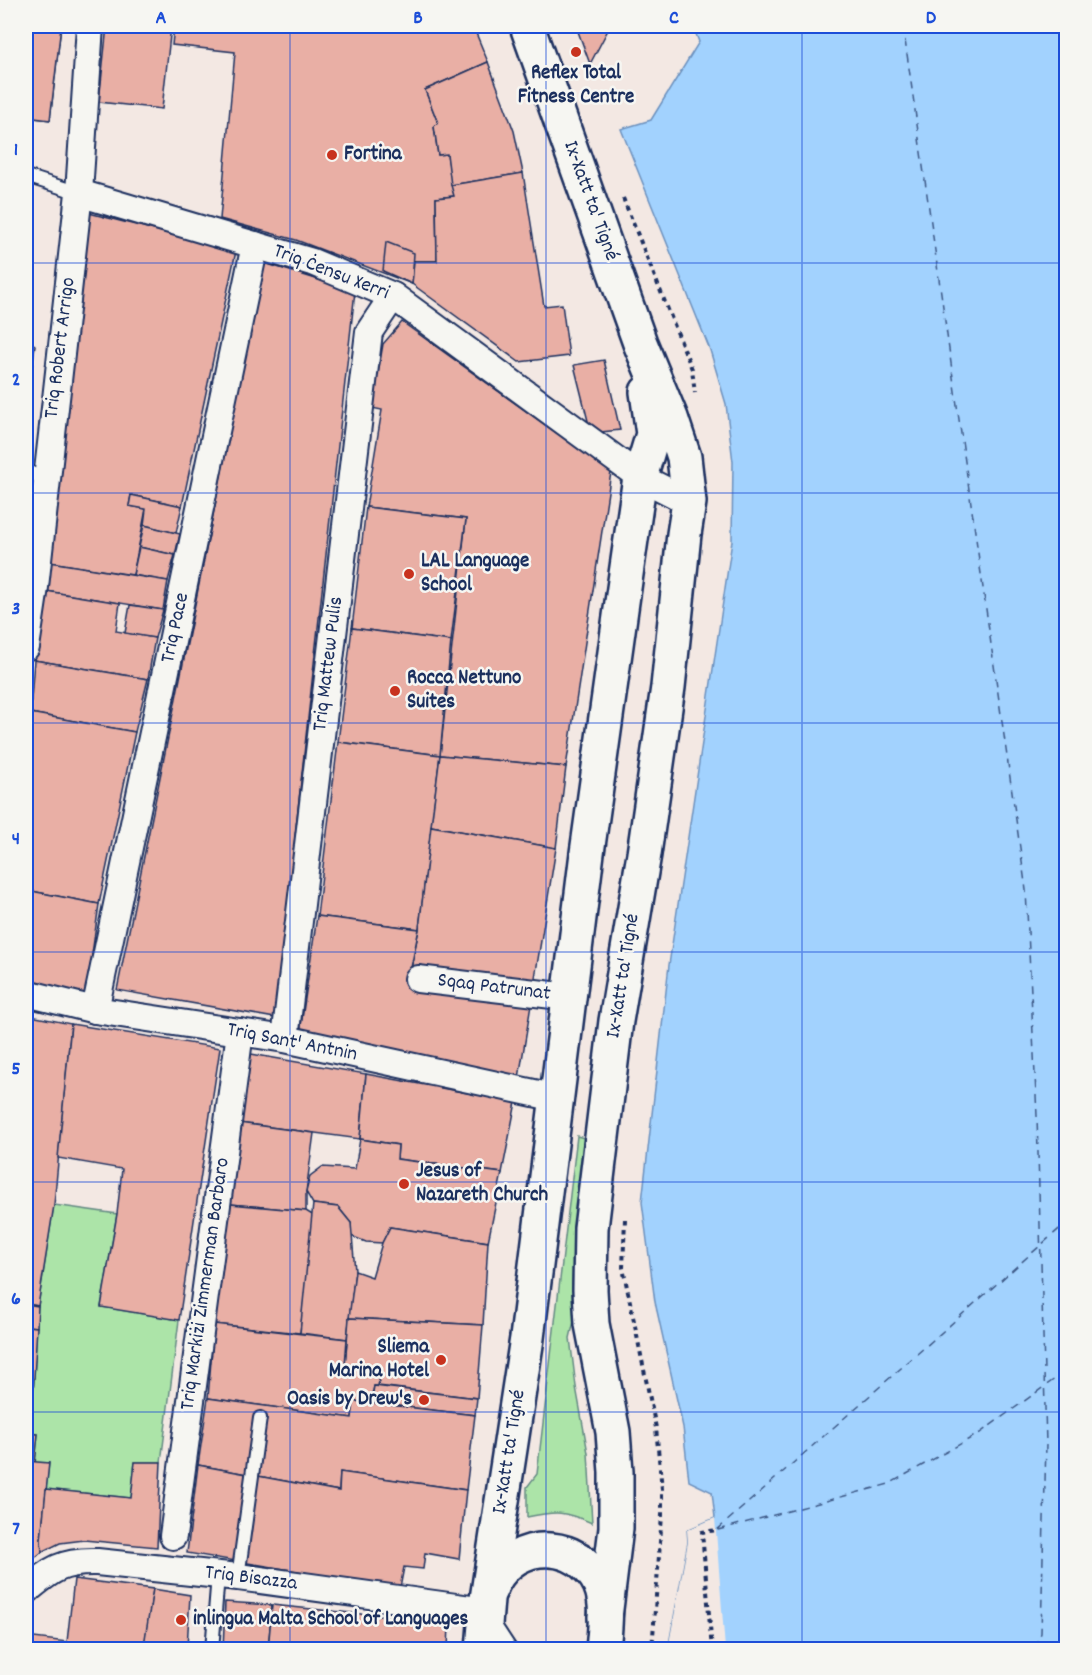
<svg xmlns="http://www.w3.org/2000/svg" width="1092" height="1675" font-family="Dekko,sans-serif">
	<style>
		.green { fill: #ace4a8; stroke: #648a83; stroke-width: 1.5 }
		.water { fill: #a2d2fe; stroke: #6c91be; stroke-width: 1.5 }
		.pier { fill: #f3e8e3 }
		.lines { fill: none; stroke-linecap: round; stroke-linejoin: round }
		.ferry { stroke: #3d5886; stroke-width: 1.5; stroke-dasharray: 8 6; stroke-linecap: butt }
		.building { fill: #e9afa5; stroke: #1b2f5e; stroke-width: 1.5 }
		.lane-casing { stroke: #1b2f5e; stroke-width: 16 }
		.street-casing { stroke: #1b2f5e; stroke-width: 30 }
		.secondary-casing { stroke: #1b2f5e; stroke-width: 38 }
		.path { stroke: #1b2f5e; stroke-width: 4; stroke-dasharray: 4.5 4.5; stroke-linecap: butt }
		.lane { stroke: #f6f6f2; stroke-width: 12 }
		.street { stroke: #f6f6f2; stroke-width: 26 }
		.secondary { stroke: #f6f6f2; stroke-width: 33 }
		.grid { fill: none; stroke: #1d4ed8; stroke-width: 1.5; stroke-opacity: 0.55 }
		.poi-dot { fill: #c8321e; stroke: #f6f6f2; stroke-width: 2 }
		.labels { text-anchor: middle; dominant-baseline: central; stroke-width: 5; stroke-linejoin: round; paint-order: stroke }
		.poi-label { font-size: 21px; font-weight: bold; fill: #1b2f5e; stroke: #f6f6f2; text-anchor: start }
		.street-label { font-size: 21px; fill: #1b2f5e; stroke: #f6f6f2 }
		.neatline { fill: none; stroke: #1d4ed8; stroke-width: 2 }
		.grid-label { font-size: 20px; text-anchor: middle; font-weight: bold; fill: #1d4ed8 }
	</style>
	<rect width="100%" height="100%" fill="#f3e8e3"/>
	<filter id="ink" filterUnits="userSpaceOnUse"><feTurbulence type="fractalNoise" baseFrequency=".0167" numOctaves="2"/><feDisplacementMap in="SourceGraphic" scale="12" xChannelSelector="R" yChannelSelector="G"/><feConvolveMatrix kernelMatrix="1 2 1 2 8 2 1 2 1" color-interpolation-filters="sRGB"/></filter>
	<g filter="url(#ink)">
		<g class="green">
			<path d="M577 1136 584 1138 572 1283 575 1317 570 1338 576 1387 588 1453 592 1523C564 1511 557 1511 527 1517V1487L537 1474Z"/>
			<path d="M54 1205 117 1214 101 1307 179 1320 161 1462H135L131 1498 46 1489 49 1463H35L38 1434 26 1433V1394H33L38 1306Z"/>
		</g>
		<path class="water" d="M693 26H1066V1649H668L688 1542 687 1530 715 1518 712 1492 689 1481 683 1427 655 1302 642 1202 669 965 732 541 733 462 726 404 710 350 621 129 651 120 699 42Z"/>
		<path class="pier" d="M715 1518 725 1649H668L688 1542 687 1530Z"/>
		<g class="lines">
			<g class="ferry">
				<path d="M903 26 1026 890 1037 1116 1046 1444 1041 1633 1035 1650"/>
				<path d="M717 1530 1066 1223"/>
				<path d="M718 1530 889 1484 980 1433 1066 1371"/>
			</g>
		</g>
		<g class="building">
			<path d="M26 26H61L50 120 26 117Z"/>
			<path d="M26 26H61L50 120 26 117Z"/>
			<path d="M107 26H171L162 109 99 102Z"/>
			<path d="M174 26H473L488 62 425 90 438 123 434 126 438 155 447 154 454 196 436 198 437 261H414L412 284 296 240 220 219 235 52 172 45Z"/>
			<path d="M576 26H610L590 64Z"/>
			<path d="M488 62 514 131 523 173 451 185 447 154 438 155 434 126 438 123 425 90Z"/>
			<path d="M523 173 544 306 562 304 569 356 519 362 412 284 414 261H437L436 198 454 196 451 185Z"/>
			<path d="M89 213 236 251 182 506 131 495 129 506 146 509 133 575 50 562Z"/>
			<path d="M386 242 414 253 412 284 383 271Z"/>
			<path d="M264 263 355 291 275 1018 117 990Z"/>
			<path d="M402 322 611 472 566 767 440 755 466 519 366 507 382 410 372 408 383 344Z"/>
			<path d="M26 339 35 345 26 413Z"/>
			<path d="M604 360 620 430 591 433 574 365Z"/>
			<path d="M131 495 182 506 176 533 144 525 146 509 129 506Z"/>
			<path d="M366 507 466 519 451 641 352 628Z"/>
			<path d="M144 525 180 534 175 555 139 547Z"/>
			<path d="M139 547 175 555 168 581 133 575Z"/>
			<path d="M50 562 168 581 163 610 46 591Z"/>
			<path d="M46 591 120 603 116 631 155 638 148 679 34 660Z"/>
			<path d="M130 605 163 610 155 638 125 633Z"/>
			<path d="M352 628 451 641 440 755 338 742Z"/>
			<path d="M34 660 148 679 135 732 30 713Z"/>
			<path d="M30 713 135 732 99 904 26 890V739Z"/>
			<path d="M338 742 440 755 419 929 317 916Z"/>
			<path d="M440 755 566 767 556 848 431 826Z"/>
			<path d="M431 826 556 848 534 984 411 969 419 929Z"/>
			<path d="M26 890 99 904 86 997 26 982Z"/>
			<path d="M317 916 419 929 407 987 531 1005 519 1078 300 1033Z"/>
			<path d="M26 1015 71 1024 54 1205 38 1306 26 1304Z"/>
			<path d="M71 1024 220 1048 179 1320 101 1307 117 1214 122 1169 58 1158Z"/>
			<path d="M251 1054 366 1074 360 1139 239 1123Z"/>
			<path d="M366 1074 516 1102 502 1173 397 1159 398 1145 360 1139Z"/>
			<path d="M239 1123 314 1133 306 1192V1211L230 1204Z"/>
			<path d="M360 1139 398 1145 397 1159 502 1173 488 1242 390 1227 382 1243 366 1242 351 1236V1223L338 1207 313 1204 306 1192 310 1176 322 1167 355 1169Z"/>
			<path d="M230 1204 306 1211 314 1216 300 1333 214 1324Z"/>
			<path d="M313 1204 338 1207 351 1223 355 1271 347 1339 300 1333Z"/>
			<path d="M390 1227 488 1242 483 1325 349 1318 355 1271 372 1277 382 1243Z"/>
			<path d="M26 1304 38 1306 37 1327 26 1326Z"/>
			<path d="M349 1318 483 1325 477 1398 378 1386 381 1367 345 1365Z"/>
			<path d="M214 1324 347 1339 345 1365 381 1367 378 1386H374L371 1403 354 1401 352 1418 208 1398Z"/>
			<path d="M26 1326 37 1327 33 1395 26 1394Z"/>
			<path d="M374 1386 477 1398 475 1415 371 1403Z"/>
			<path d="M208 1398 352 1418 354 1401 475 1415 466 1490 340 1472 339 1491 198 1465Z"/>
			<path d="M26 1433 38 1434 35 1463 26 1461Z"/>
			<path d="M26 1461 49 1463 41 1540 42 1552 26 1565Z"/>
			<path d="M135 1462H161L157 1547 84 1540 60 1543 42 1552 41 1540 46 1489 131 1498Z"/>
			<path d="M198 1465 339 1491 340 1472 466 1490 459 1559 425 1553 423 1569 404 1567 400 1588 187 1553Z"/>
			<path d="M74 1579 153 1589 144 1650H26V1637L67 1642Z"/>
			<path d="M153 1589 190 1595 187 1648 144 1645Z"/>
			<path d="M225 1602 272 1605 268 1650H223Z"/>
			<path d="M272 1605 449 1623 448 1650H268Z"/>
			<path d="M144 1645 187 1648 197 1650H144Z"/>
		</g>
		<g class="lines">
			<g class="lane-casing">
				<g id="lane">
					<path d="M26 176 79 193"/>
					<path d="M26 470 46 481"/>
					<path d="M238 1577 260 1418"/>
					<path d="M492 1621 511 1650"/>
					<path d="M212 1650 218 1575"/>
				</g>
			</g>
			<g class="street-casing">
				<g id="street">
					<path d="M79 193 312 262 393 296 640 477 689 502"/>
					<path d="M26 647 35 587 79 193 90 26"/>
					<path d="M418 979 569 997"/>
					<path d="M26 993 95 1010 285 1039 557 1098"/>
					<path d="M95 1010 255 245"/>
					<path d="M285 1039 369 332 393 296"/>
					<path d="M173 1536 240 1032"/>
					<path d="M26 1591C52 1569 62 1561 97 1562L238 1577 485 1611"/>
				</g>
			</g>
			<g class="secondary-casing">
				<g id="secondary">
					<path d="M527 26 640 343 671 418 684 457 689 502 684 534 668 687 644 854 616 1021 591 1228 590 1290 592 1324 613 1432 616 1472V1528L605 1617"/>
					<path d="M490 1590C507 1543 568 1535 596 1577 610 1598 605 1626 603 1650"/>
					<path d="M483 1650 487 1599 527 1338 587 853 622 602 640 477 653 434 647 392"/>
				</g>
			</g>
			<g class="path">
				<path d="M623 198 692 369 695 393"/>
				<path d="M625 1219 623 1268 656 1428 662 1489V1515L652 1650"/>
				<path d="M712 1650 702 1532 717 1530"/>
			</g>
			<use href="#lane" class="lane"/>
			<use href="#street" class="street"/>
			<use href="#secondary" class="secondary"/>
		</g>
	</g>
	<path class="grid" d="M290 26V1650M546 26V1650M802 26V1650M26 263H1066M26 493H1066M26 723H1066M26 952H1066M26 1182H1066M26 1412H1066"/>
	<g class="poi-dot">
		<circle cx="576" cy="52" r="6"/>
		<circle cx="332" cy="155" r="6"/>
		<circle cx="409" cy="574" r="6"/>
		<circle cx="395" cy="691" r="6"/>
		<circle cx="404" cy="1184" r="6"/>
		<circle cx="441" cy="1360" r="6"/>
		<circle cx="424" cy="1400" r="6"/>
		<circle cx="181" cy="1620" r="6"/>
	</g>
	<g class="labels">
		<g class="poi-label">
			<text x="576" y="74" text-anchor="middle">Reflex Total<tspan x="576" dy="24">Fitness Centre</tspan></text>
			<text x="344" y="155">Fortina</text>
			<text x="421" y="562">LAL Language<tspan x="421" dy="24">School</tspan></text>
			<text x="407" y="679">Rocca Nettuno<tspan x="407" dy="24">Suites</tspan></text>
			<text x="416" y="1172">Jesus of<tspan x="416" dy="24">Nazareth Church</tspan></text>
			<text x="429" y="1348" text-anchor="end">Sliema<tspan x="429" dy="24">Marina Hotel</tspan></text>
			<text x="412" y="1400" text-anchor="end">Oasis by Drew's</text>
			<text x="193" y="1620">inlingua Malta School of Languages</text>
		</g>
		<g class="street-label">
			<text transform="translate(590 201) rotate(70)">Ix-Xatt ta' Tigné</text>
			<text transform="translate(331 273) rotate(21)">Triq Ċensu Xerri</text>
			<text transform="translate(61 348) rotate(-83)">Triq Robert Arrigo</text>
			<text transform="translate(176 628) rotate(-78)">Triq Pace</text>
			<text transform="translate(329 664) rotate(-83)">Triq Mattew Pulis</text>
			<text transform="translate(624 976) rotate(-81)">Ix-Xatt ta' Tigné</text>
			<text transform="translate(494 988) rotate(7)">Sqaq Patrunat</text>
			<text transform="translate(292 1043) rotate(11)">Triq Sant' Antnin</text>
			<text transform="translate(206 1284) rotate(-82)">Triq Markiżi Zimmerman Barbaro</text>
			<text transform="translate(510 1452) rotate(-81)">Ix-Xatt ta' Tigné</text>
			<text transform="translate(251 1579) rotate(7)">Triq Bisazza</text>
		</g>
	</g>
	<rect width="1092" height="1675" fill="none" stroke="#f6f6f2" stroke-width="66"/>
	<rect x="33" y="33" width="1026" height="1609" class="neatline"/>
	<g class="grid-label">
		<text x="161" y="23">A</text>
		<text x="418" y="23">B</text>
		<text x="674" y="23">C</text>
		<text x="931" y="23">D</text>
		<text x="16" y="155">1</text>
		<text x="16" y="385">2</text>
		<text x="16" y="614">3</text>
		<text x="16" y="844">4</text>
		<text x="16" y="1074">5</text>
		<text x="16" y="1304">6</text>
		<text x="16" y="1534">7</text>
	</g>
</svg>
